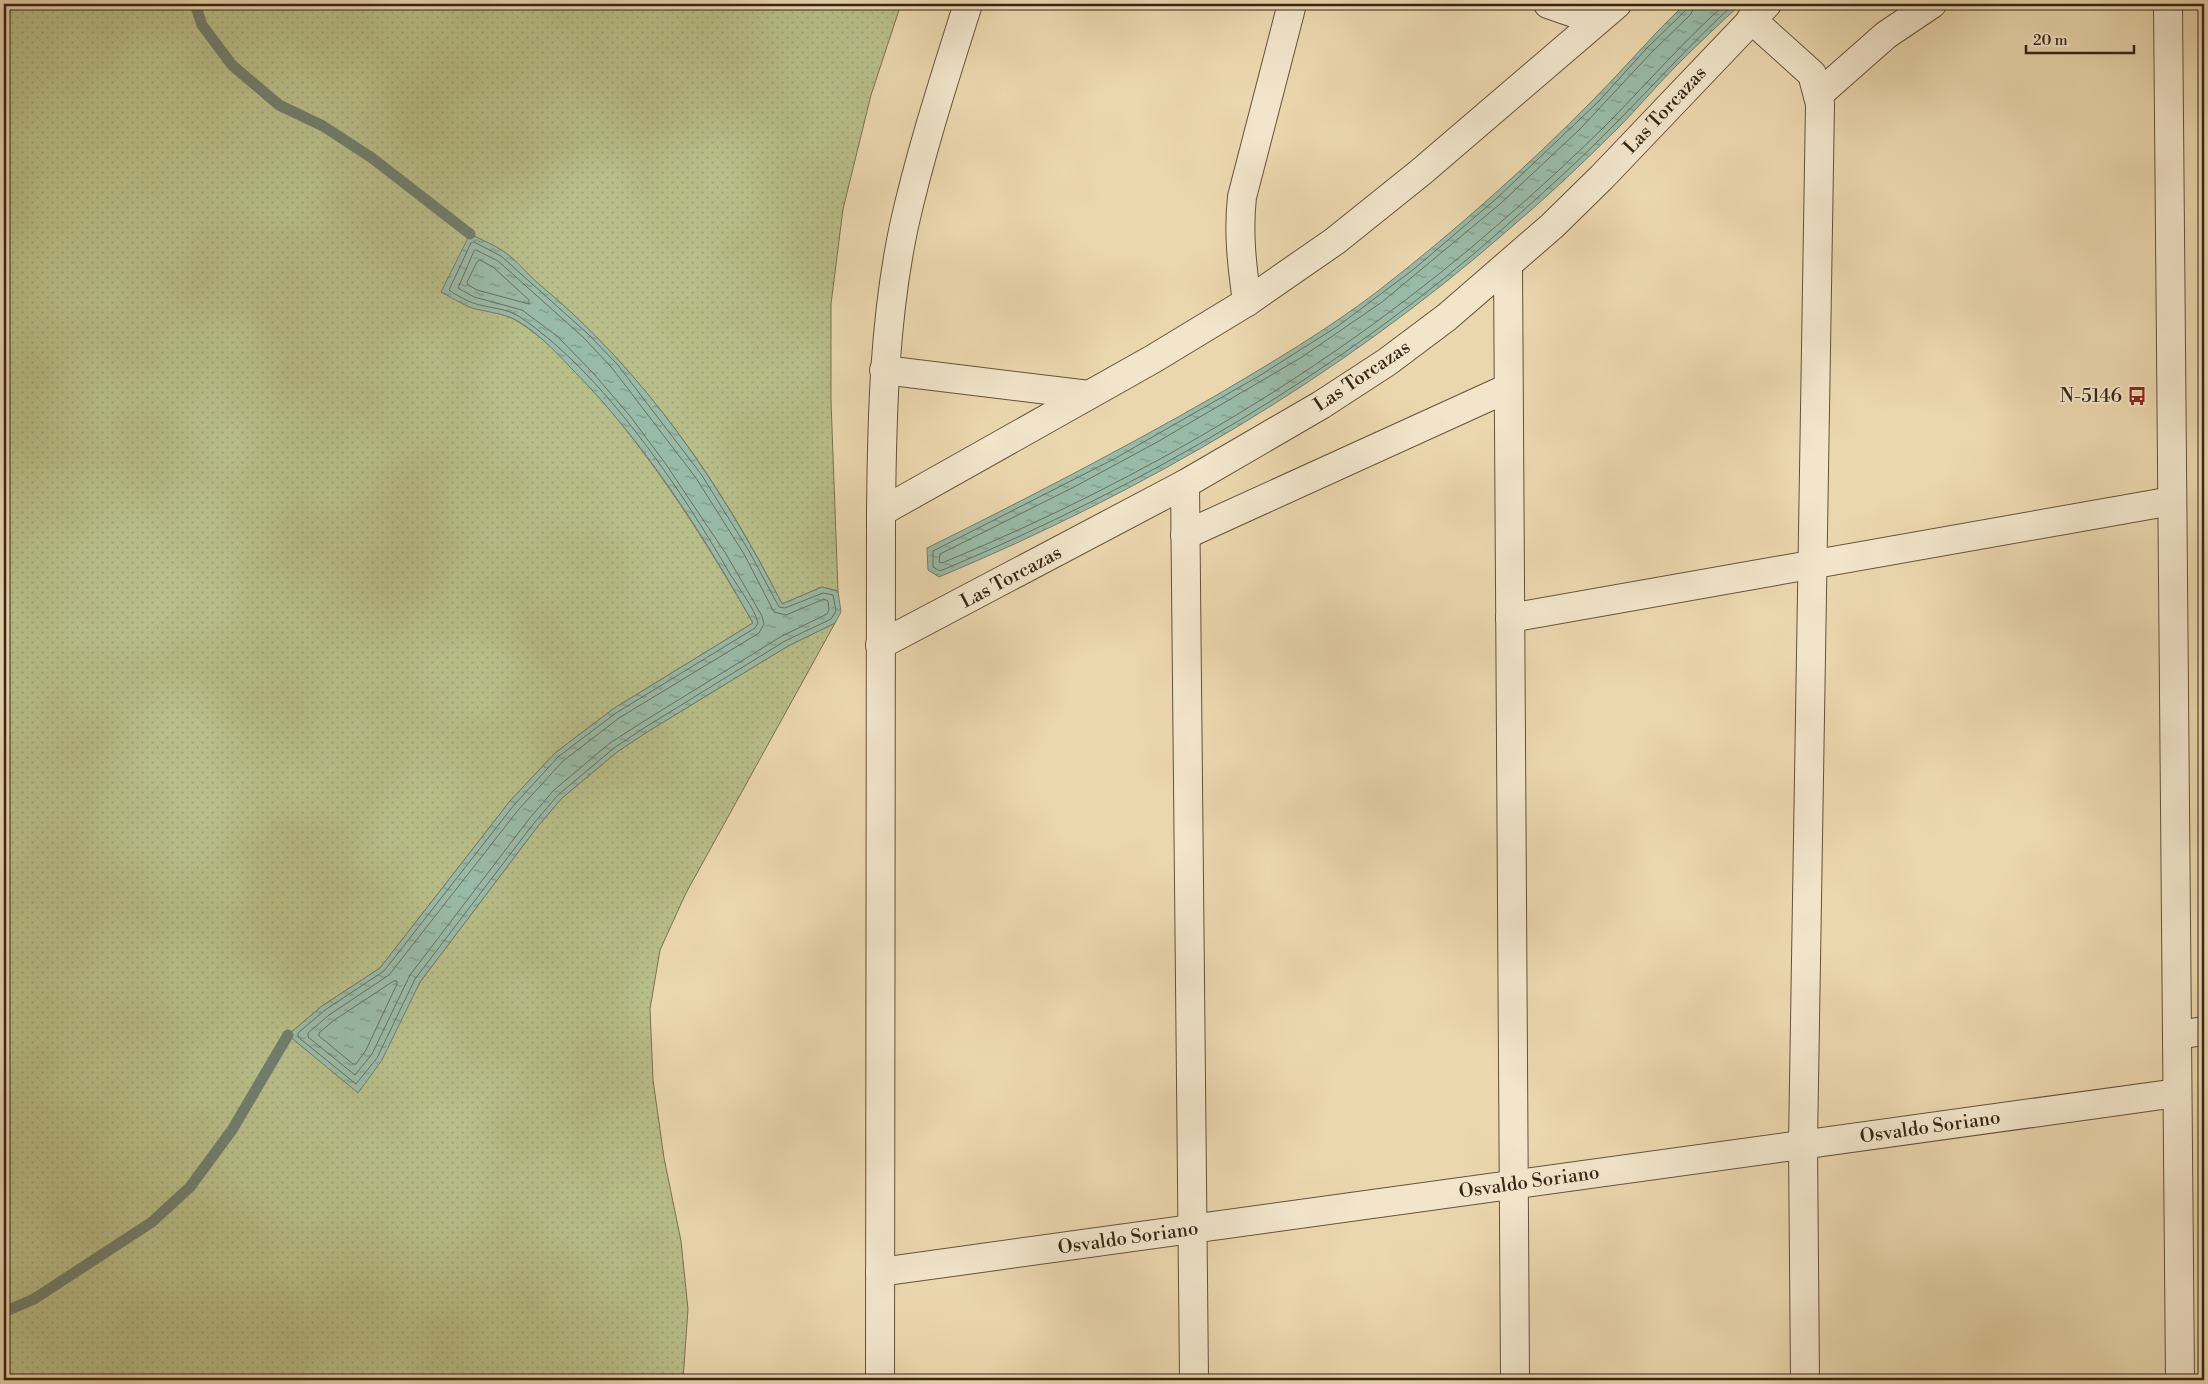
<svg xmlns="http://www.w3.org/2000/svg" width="2208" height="1384" font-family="'Libre Bodoni',serif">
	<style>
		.grass { fill: url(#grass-dots); stroke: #78724f }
		.water { fill: url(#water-ripples); stroke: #727e6d }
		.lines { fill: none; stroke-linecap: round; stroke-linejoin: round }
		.shore { stroke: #68705e; stroke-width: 1 }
		.stream { stroke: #727e6d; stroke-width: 11 }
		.minor-casing { stroke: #64523b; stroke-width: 30 }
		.minor { stroke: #f2e5ca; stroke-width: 28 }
		.labels { text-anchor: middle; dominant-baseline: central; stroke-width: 4; stroke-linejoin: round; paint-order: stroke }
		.street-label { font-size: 19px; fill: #372515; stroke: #f2e5ca }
		.poi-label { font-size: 19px; fill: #372515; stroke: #f2e5ca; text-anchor: end }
	</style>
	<defs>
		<pattern id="grass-dots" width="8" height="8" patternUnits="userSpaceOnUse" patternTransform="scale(1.25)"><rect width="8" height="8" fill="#b8be89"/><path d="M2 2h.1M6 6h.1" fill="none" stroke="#9fa375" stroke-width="1.8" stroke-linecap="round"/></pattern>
		<pattern id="water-ripples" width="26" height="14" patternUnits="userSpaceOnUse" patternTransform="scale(1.25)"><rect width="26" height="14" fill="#99baa7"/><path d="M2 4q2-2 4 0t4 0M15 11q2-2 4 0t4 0" fill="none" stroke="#7e9787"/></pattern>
	</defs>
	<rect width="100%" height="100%" fill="#ebd7ae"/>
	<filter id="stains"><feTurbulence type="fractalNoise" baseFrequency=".004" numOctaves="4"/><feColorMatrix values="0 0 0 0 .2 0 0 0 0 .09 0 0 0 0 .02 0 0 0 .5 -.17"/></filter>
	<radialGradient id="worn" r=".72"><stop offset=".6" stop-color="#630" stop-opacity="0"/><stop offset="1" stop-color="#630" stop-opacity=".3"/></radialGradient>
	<path class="grass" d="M4 4H901L871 95 843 209 831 304V401L838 591 822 587 782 604C721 482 642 369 536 282 525 273 515 259 503 251 493 245 480 239 470 234V307C484 311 505 313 517 321 548 340 573 368 597 395 658 465 707 543 753 623L613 709 555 753 510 801 380 968 322 1006 288 1035 358 1092 420 982 538 826 562 798 617 752 647 732 788 646 835 623 686 893 660 950 650 1009 653 1080 664 1158 681 1241 688 1309 683 1380H4Z"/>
	<g class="water">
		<path d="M1685 4H1741C1719 24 1697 45 1676 66 1656 86 1638 108 1618 128 1583 163 1546 198 1508 230 1340 377 1145 491 939 577L928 570 927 548C1024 500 1121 450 1215 396 1271 363 1327 330 1378 291 1454 232 1526 168 1594 99 1625 68 1653 34 1685 4Z"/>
		<path d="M470 234C481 240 493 244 503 251 517 260 528 275 540 285 644 371 721 484 782 604L822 587 838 591 841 612 835 623 788 646 647 732 617 752 562 798 538 826 420 982 382 1060 358 1093 288 1035 322 1006 380 968 510 801 555 753 613 709 753 623C702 532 644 441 570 367 554 350 536 331 516 320 503 313 486 312 472 308 461 304 451 297 441 292Z"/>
	</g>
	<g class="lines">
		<g class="shore">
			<path d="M1688 4 1687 9 1646 49 1599 101 1496 199 1414 269 1338 326 1259 376 1114 459 933 551V567L940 571C1142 487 1345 370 1507 225 1544 192 1581 159 1616 123 1655 84 1692 42 1734 4"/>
			<path d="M1695 4 1691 14 1651 53 1580 129 1500 204 1382 302 1302 357 1159 441 1074 487 940 554 939 562 942 563C1144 480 1337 366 1501 222 1539 189 1577 154 1612 119 1650 80 1685 40 1725 4"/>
			<path d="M474 242 501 256 588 334 617 364 701 474 749 551 779 607 785 608 823 593 833 595 836 611 831 619 785 641 644 728 614 748 558 795 534 823 415 979 377 1058 356 1084 298 1037V1033L325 1010 384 971 514 805 559 756 616 713 755 628 758 623C755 609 738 587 730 574 680 487 603 373 520 317 507 308 487 308 473 303 465 300 456 295 449 290L471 243Z"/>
			<path d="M476 250 498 261 584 338 612 368 696 478 744 554 774 612 786 615 824 599 828 601 829 610 827 614 782 636 641 723 610 743 554 790 529 819 410 975 372 1054 355 1075 308 1037V1033L329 1015 389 975 519 809 563 761 619 718 759 633 764 624 762 616 726 554 665 463 630 416 594 374 557 336 522 310 474 297 458 288 474 251Z"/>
			<path d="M480 260 493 267 529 300V304L477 290 468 285 467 282 477 262Z"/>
			<path d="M394 981H397V984L366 1050 356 1064H353L319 1036V1033L333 1021Z"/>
		</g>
		<g class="stream">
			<path d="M195 4 202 25 232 65 279 105 323 126 372 158 470 234"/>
			<path d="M4 1312 34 1299 152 1222 190 1187 232 1130 288 1035"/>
		</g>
		<g class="minor-casing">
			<g id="minor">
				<path d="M1548 4 1597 21"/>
				<path d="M2168 4 2180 1380"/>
				<path d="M1751 19 1812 74 1820 104 1803 1144 1805 1380"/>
				<path d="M1818 95 1886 35 1932 4"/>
				<path d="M1508 266 1515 1380"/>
				<path d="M1247 302C1242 266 1238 233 1242 197L1292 4"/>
				<path d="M884 370 1089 395"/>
				<path d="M1185 484 1194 1380"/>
				<path d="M881 512 1153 359 1247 302 1335 241 1421 172 1617 4"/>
				<path d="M1185 535 1508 388"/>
				<path d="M1510 618 2172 501"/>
				<path d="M880 645 1185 484 1321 405 1387 362 1447 317 1552 226 1602 177 1767 4"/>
				<path d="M2177 1035 2204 1031"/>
				<path d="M880 1272 2177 1093"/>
				<path d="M880 1380 881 512C882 416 884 320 904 226 921 150 945 77 968 4"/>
			</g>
		</g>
		<use href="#minor" class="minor"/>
	</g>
	<defs>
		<g id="bus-bare" transform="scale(1.5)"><path d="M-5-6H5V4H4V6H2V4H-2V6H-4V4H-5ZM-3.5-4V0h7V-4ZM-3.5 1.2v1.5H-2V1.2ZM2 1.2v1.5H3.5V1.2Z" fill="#8f2418" stroke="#f2e5ca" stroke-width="2.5" paint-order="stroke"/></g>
	</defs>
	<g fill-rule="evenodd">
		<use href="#bus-bare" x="2137" y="396"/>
	</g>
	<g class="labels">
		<g class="street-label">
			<text transform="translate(1665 110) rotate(-47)">Las Torcazas</text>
			<text transform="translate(1362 376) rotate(-34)">Las Torcazas</text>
			<text transform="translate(1011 577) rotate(-28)">Las Torcazas</text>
			<text transform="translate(1930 1127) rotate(-8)">Osvaldo Soriano</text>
			<text transform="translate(1529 1182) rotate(-8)">Osvaldo Soriano</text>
			<text transform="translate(1128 1238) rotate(-8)">Osvaldo Soriano</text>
		</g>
		<g class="poi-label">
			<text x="2122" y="396">N-5146</text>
		</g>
	</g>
	<rect width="2208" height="1384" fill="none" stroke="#ebd7ae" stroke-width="20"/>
	<rect x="5" y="5" width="2198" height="1374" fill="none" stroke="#372515" stroke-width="2.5"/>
	<rect x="10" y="10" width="2188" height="1364" fill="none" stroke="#372515"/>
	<path d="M2026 45v8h108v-8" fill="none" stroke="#372515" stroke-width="2.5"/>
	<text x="2033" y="45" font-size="15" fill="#372515" stroke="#f2e5ca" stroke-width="4" paint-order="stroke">20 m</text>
	<rect width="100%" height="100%" filter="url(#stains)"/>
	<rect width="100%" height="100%" fill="url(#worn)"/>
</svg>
